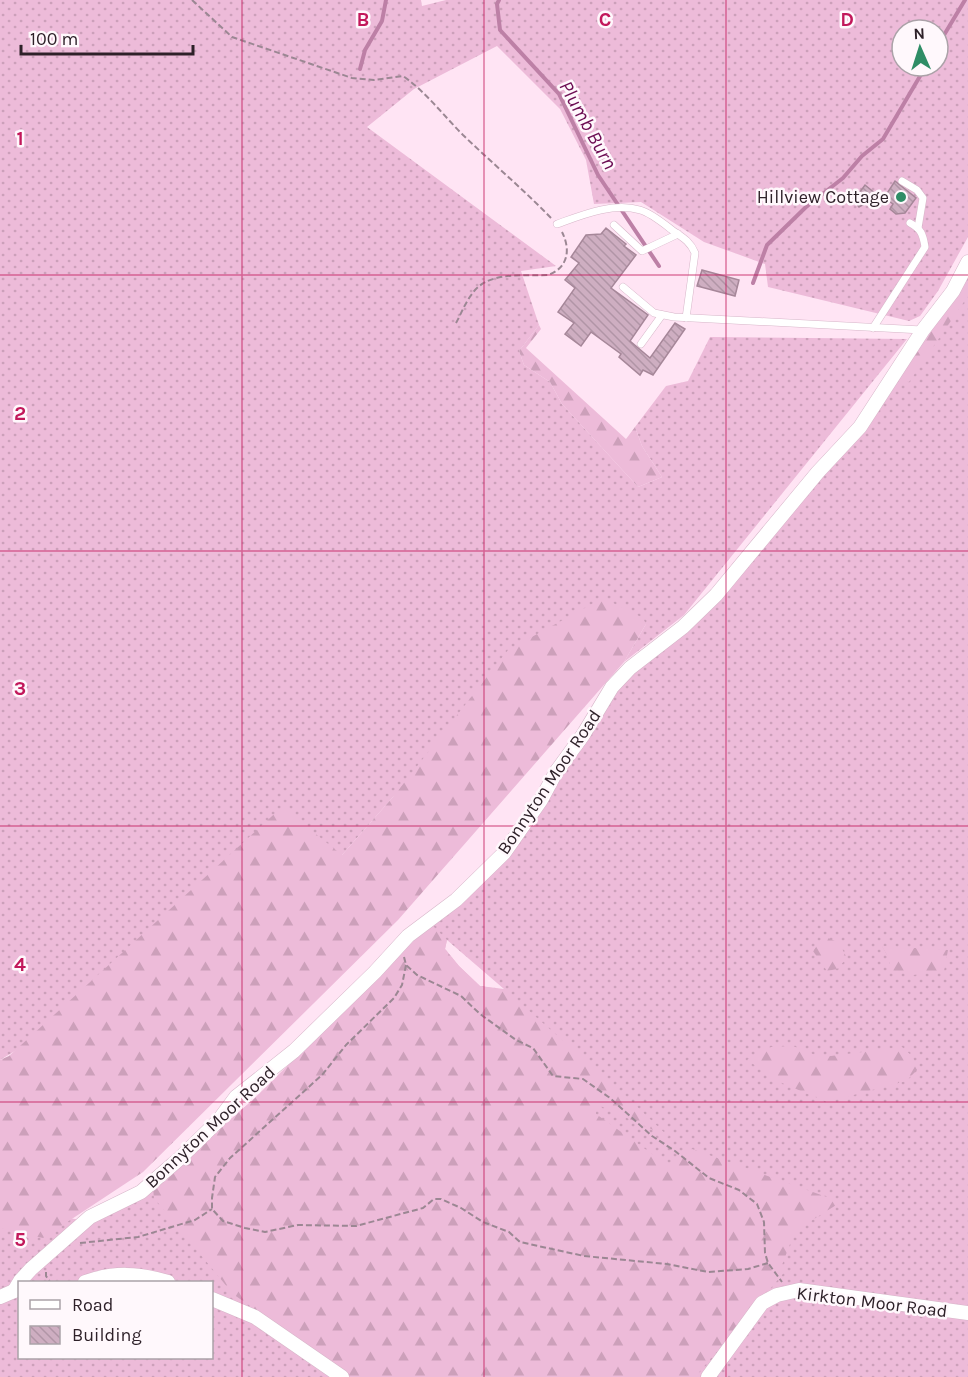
<svg xmlns="http://www.w3.org/2000/svg" width="968" height="1377" font-family="Karla,sans-serif">
	<style>
		.grass { fill: url(#grass-dots); fill-rule: evenodd }
		.forest { fill: url(#forest-firs) }
		.lines { fill: none; stroke-linecap: round; stroke-linejoin: round }
		.stream { stroke: #bd80a6; stroke-width: 4 }
		.building { fill: url(#building-back-hatch); stroke: #a68799; stroke-width: 1.5 }
		.service-casing { stroke: #d7b6c9; stroke-width: 8 }
		.minor-casing { stroke: #d7b6c9; stroke-width: 15 }
		.path { stroke: #9b8793; stroke-width: 2; stroke-dasharray: 6 3; stroke-linecap: butt }
		.service { stroke: #fff; stroke-width: 7 }
		.minor { stroke: #fff; stroke-width: 14 }
		.grid { fill: none; stroke: #c2185b; stroke-width: 1.5; stroke-opacity: 0.55 }
		.poi-dot { fill: #2f8d66; stroke: #fff8fc; stroke-width: 2 }
		.labels { text-anchor: middle; dominant-baseline: central; stroke-width: 5; stroke-linejoin: round; paint-order: stroke }
		.poi-label { font-size: 18px; fill: #2e2129; stroke: #fff8fc; text-anchor: end }
		.street-label { font-size: 18px; fill: #2e2129; stroke: #fff8fc }
		.water-label { font-size: 20px; font-style: italic; fill: #6c0c53; stroke: #fff8fc }
		.grid-label { font-size: 20px; text-anchor: middle; font-weight: bold; fill: #c2185b; stroke: #fff8fc; stroke-width: 5; stroke-linejoin: round; paint-order: stroke }
	</style>
	<defs>
		<pattern id="grass-dots" width="8" height="8" patternUnits="userSpaceOnUse" patternTransform="scale(1.5)"><rect width="8" height="8" fill="#edbbd9"/><path d="M2 2h.1M6 6h.1" fill="none" stroke="#cca0ba" stroke-width="1.8" stroke-linecap="round"/></pattern>
		<pattern id="forest-firs" width="22" height="20" patternUnits="userSpaceOnUse" patternTransform="scale(1.5)"><rect width="22" height="20" fill="#edbbd9"/><path d="M5 1l3.5 6h-7zM16 11l3.5 6h-7z" fill="#cca0ba"/></pattern>
		<pattern id="building-back-hatch" width="6" height="6" patternUnits="userSpaceOnUse" patternTransform="scale(1.5)"><rect width="6" height="6" fill="#ceaec1"/><path d="M-1 5l2 2M0 0l6 6M5-1l2 2" fill="none" stroke="#b195a6"/></pattern>
	</defs>
	<rect width="100%" height="100%" fill="#ffe4f4"/>
	<g class="grass">
		<path d="M0 0H421L422 6 446 0H968V237L938 291 920 316 909 321 768 287 765 264 704 242 641 202 594 204 586 160 560 109 497 46 414 89 367 127 556 266 521 271 539 325 519 351 524 365 550 382 562 404 638 487 662 477 642 446 635 427 666 386 688 381 710 337 907 339 684 615 624 662 646 624 393 797 342 855 0 1060ZM902 30H938V66H902Z"/>
		<path d="M968 270V1377H0V1202L6 1207 92 1222 153 1188 255 1098 431 924 478 885 614 689 690 626 819 478ZM447 940 504 989 480 986 459 966 445 949ZM20 1282H212V1358H20Z"/>
	</g>
	<g class="forest">
		<path d="M968 270V296L909 382 896 378Z"/>
		<path d="M539 325 541 329 526 348 626 439 635 427 642 446 662 477 638 487 562 404 550 382 524 365 519 351Z"/>
		<path d="M603 598 643 618 646 624 624 662 398 920 143 1172 43 1238 0 1228V1060L9 1056 282 807 342 855 393 797 508 650Z"/>
		<path d="M431 924 447 940 445 949 459 966 480 986 505 990 614 1085 669 1137 596 1104V1114L669 1166 692 1149 841 1202 795 1231 782 1265 785 1271 782 1275 695 1377H351L233 1294 154 1198 153 1188 255 1098Z"/>
		<path d="M824 936 839 943 847 958 837 969 827 971 813 951Z"/>
		<path d="M882 946 948 950 944 971 913 975 890 970V960Z"/>
		<path d="M793 1046 815 1055 831 1056 902 1047 912 1056 918 1069 906 1081 827 1102 782 1083 747 1060 771 1047Z"/>
	</g>
	<g class="lines">
		<g class="stream">
			<path d="M499 0 497 4 500 30 559 94 598 175 659 266"/>
			<path d="M938 45 965 0"/>
			<path d="M360 69 365 50 382 21 386 0"/>
			<path d="M753 283 767 245 806 207 843 178 862 156 883 139 926 66"/>
		</g>
	</g>
	<g class="building">
		<path d="M895 181 916 198 905 213 896 214 890 209 893 204 884 198Z"/>
		<path d="M865 185 876 194 870 201 859 207 854 200Z"/>
		<path d="M606 228 626 244 624 246 636 255 611 288 648 315 630 341 650 358 675 323 685 329 653 375 643 370 640 375 619 357 621 354 591 332 581 346 565 334 574 323 558 312 575 288 565 280 579 263 571 257 586 235 601 234Z"/>
		<path d="M702 270 739 280 735 296 697 286Z"/>
	</g>
	<g class="lines">
		<g class="service-casing">
			<g id="service">
				<path d="M902 181 917 190 923 198 918 228"/>
				<path d="M557 224C582 215 613 202 640 210 651 213 663 223 672 230 682 237 690 241 695 253L686 318"/>
				<path d="M614 225 642 251 678 234"/>
				<path d="M623 287 654 313 674 317 922 330"/>
				<path d="M873 328 925 247C923 234 921 229 910 223"/>
				<path d="M641 344 662 315"/>
			</g>
		</g>
		<g class="minor-casing">
			<g id="minor">
				<path d="M85 1282C114 1272 138 1273 168 1282"/>
				<path d="M14 1291 20 1281 31 1269 90 1217 141 1192 179 1159 219 1120 236 1097 294 1051 375 972 408 936 456 900 504 853 541 800 556 772 583 735 612 687 630 668 683 627 716 595 818 472 860 427 923 330 953 291 968 262"/>
				<path d="M0 1297 14 1291"/>
				<path d="M212 1299 255 1317 342 1377"/>
				<path d="M708 1377 762 1303 777 1295 799 1290 968 1313"/>
			</g>
		</g>
		<g class="path">
			<path d="M192 0 232 37 352 78 374 80 403 76C426 92 443 115 463 135 492 163 523 189 551 218"/>
			<path d="M456 323C461 314 465 303 472 294 487 271 523 276 548 275 568 268 571 250 562 232"/>
			<path d="M404 957 406 965 417 975 461 996 480 1014 516 1040 533 1048 553 1076 583 1079 610 1098 652 1136 675 1151 709 1178 739 1190 757 1204 764 1222 765 1253 768 1263 782 1282"/>
			<path d="M406 965 402 985 394 998 346 1045 322 1075 230 1158 215 1177 212 1198V1209L223 1221 245 1228 265 1232 298 1225 356 1226 423 1208 434 1199H441L461 1208 483 1222 509 1232 520 1242 584 1256 667 1264 708 1272 748 1269 768 1263"/>
			<path d="M80 1243 138 1237 195 1220 212 1209"/>
			<path d="M46 1272V1276L50 1282"/>
		</g>
		<use href="#service" class="service"/>
		<use href="#minor" class="minor"/>
	</g>
	<path class="grid" d="M242 0V1377M484 0V1377M726 0V1377M0 275H968M0 551H968M0 826H968M0 1102H968"/>
	<circle class="poi-dot" cx="901" cy="197" r="6"/>
	<g class="labels">
		<g class="poi-label">
			<text x="889" y="197">Hillview Cottage</text>
		</g>
		<g class="street-label">
			<text transform="translate(549 782) rotate(-56)">Bonnyton Moor Road</text>
			<text transform="translate(210 1127) rotate(-43)">Bonnyton Moor Road</text>
			<text transform="translate(872 1302) rotate(7)">Kirkton Moor Road</text>
		</g>
		<g class="water-label">
			<text transform="translate(588 125) rotate(61)">Plumb Burn</text>
		</g>
	</g>
	<g class="grid-label">
		<text x="363" y="26">B</text>
		<text x="605" y="26">C</text>
		<text x="847" y="26">D</text>
		<text x="20" y="145">1</text>
		<text x="20" y="420">2</text>
		<text x="20" y="695">3</text>
		<text x="20" y="971">4</text>
		<text x="20" y="1246">5</text>
	</g>
	<rect x="18" y="1281" width="195" height="78" fill="#fff8fc" stroke="#aba2a8" stroke-width="1.5"/>
	<rect x="30" y="1300" width="30" height="9" fill="#ffffff" stroke="#aba2a8" stroke-width="1.5"/>
	<text x="72" y="1311" font-size="18" fill="#2e2129">Road</text>
	<rect x="30" y="1326" width="30" height="18" fill="url(#building-back-hatch)" stroke="#aba2a8" stroke-width="1.5"/>
	<text x="72" y="1341" font-size="18" fill="#2e2129">Building</text>
	<g transform="translate(920 48) rotate(357)"><circle r="28" fill="#fff8fc" stroke="#aba2a8" stroke-width="1.5"/>
	<path d="M0-4.5L10 22L0 15L-10 22Z" fill="#2f8d66"/>
	<text y="-9" font-size="16" font-weight="bold" text-anchor="middle" fill="#2e2129">N</text>
	</g>
	<path d="M21 45v9h172v-9" fill="none" stroke="#2e2129" stroke-width="3"/>
	<text x="30" y="45" font-size="18" fill="#2e2129" stroke="#fff8fc" stroke-width="4.5" paint-order="stroke">100 m</text>
</svg>
